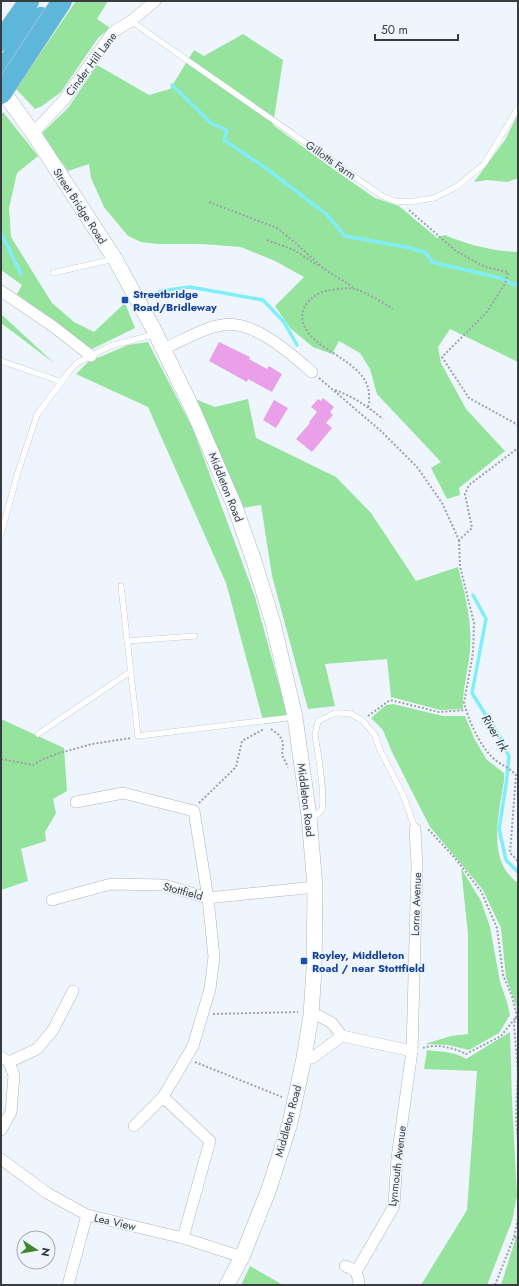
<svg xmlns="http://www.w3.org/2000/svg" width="519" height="1286" font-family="Jost,sans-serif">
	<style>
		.green { fill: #96e39d }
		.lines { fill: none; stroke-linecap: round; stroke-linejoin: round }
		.stream { stroke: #80eef9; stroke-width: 3.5 }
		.building { fill: #e9a0e9 }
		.lane-casing { stroke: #afb5bc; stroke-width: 6 }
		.street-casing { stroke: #afb5bc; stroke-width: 12 }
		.secondary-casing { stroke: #afb5bc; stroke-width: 16 }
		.highway-casing { stroke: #cfd0d1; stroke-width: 21 }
		.path { stroke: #9da3a8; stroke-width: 2; stroke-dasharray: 2 2; stroke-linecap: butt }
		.lane { stroke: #fff; stroke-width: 5.5 }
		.street { stroke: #fff; stroke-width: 11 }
		.secondary { stroke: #fff; stroke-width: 15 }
		.highway { stroke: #5eb6db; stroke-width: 20 }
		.highway-bridge-casing { stroke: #cfd0d1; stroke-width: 21; stroke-linecap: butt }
		.highway-bridge { stroke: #5eb6db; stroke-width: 20 }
		.transit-dot { fill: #1a4fb4; stroke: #eef5fc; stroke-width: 1.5 }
		.labels { text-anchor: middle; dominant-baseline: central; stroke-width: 3; stroke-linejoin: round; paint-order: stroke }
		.street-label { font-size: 11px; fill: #393c3f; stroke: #eef5fc }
		.transit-label { font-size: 11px; font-weight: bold; fill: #164399; stroke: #eef5fc; text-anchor: start }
		.water-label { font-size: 12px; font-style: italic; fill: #243d3f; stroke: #eef5fc }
	</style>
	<rect width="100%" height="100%" fill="#eef5fc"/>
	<g class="green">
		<path d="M76 1H108L97 19 110 28 98 38 61 92 42 106 35 109 16 89Z"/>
		<path d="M243 34 283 60 273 125 336 171 375 198 399 206 437 238 445 235C468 245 493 251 518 252V362L450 329 438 347 441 363 466 409 505 451 459 488 460 495 447 499 431 468 441 462 377 394 370 369 360 353 339 341 332 354 313 347 291 329 275 306 304 277 275 261 241 247 202 244H158L141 242 128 236 104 207 91 178 89 164 68 171 41 134 68 108 97 65 149 95 170 89 194 50 204 56Z"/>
		<path d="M3 112 38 156 17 173 9 208 11 237 52 303 74 322 94 332 125 303 135 328 92 349 17 294 22 285 1 270V115Z"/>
		<path d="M518 114V178L507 182 487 180 474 182 505 140Z"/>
		<path d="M1 314 54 363 1 323Z"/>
		<path d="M148 342 193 429 255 597 289 721 264 724 226 583 148 407 76 374 88 362 128 345Z"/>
		<path d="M190 397 215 407 248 399 256 438 336 477 371 513 416 581 458 567C465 594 472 620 470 648 469 669 462 688 463 709L440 710 391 697 387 659 325 664 335 706 308 709 272 576 261 505 242 508Z"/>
		<path d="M393 704 443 716H465L475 740 487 760 504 773V781C499 813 486 861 518 883V1007L517 1008 506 977 501 928 483 890 430 827 392 752 383 730 371 718 386 705Z"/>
		<path d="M1 719 64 748 67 791 53 799 56 813 45 832 46 841 21 849 28 881 1 890Z"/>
		<path d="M461 868 481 901 490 927 500 982 507 1002 510 1015 499 1033 469 1050 448 1045 425 1044 451 1036 468 1034V934Z"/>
		<path d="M510 1032 512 1100 517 1196 512 1221 487 1285H421L467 1210 477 1071 424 1069 427 1050C440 1052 455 1051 466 1059Z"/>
		<path d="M518 1231V1285H501Z"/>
		<path d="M250 1266 283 1285H241Z"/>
	</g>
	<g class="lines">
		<g class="stream">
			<path d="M172 85 211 123 227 130 224 140 267 169 326 214 345 236 411 248 426 253 432 262 500 278 515 285 518 284"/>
			<path d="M1 233 21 274"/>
			<path d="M146 298 161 291 190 287 263 300 284 322 297 345"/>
			<path d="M473 595 486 619 472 693 502 741 509 757 506 785 499 829 506 860 518 872"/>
		</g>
	</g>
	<g class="building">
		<path d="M219 342 250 357 249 359 267 369 269 366 282 374 272 392 248 379 247 382 209 361Z"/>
		<path d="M323 398 334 407 330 412 333 415 326 423 332 428 312 452 296 439 310 423 309 422 317 412 311 407 318 399 321 401Z"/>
		<path d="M274 400 288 408 276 428 263 420Z"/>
	</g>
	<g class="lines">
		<g class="lane-casing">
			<g id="lane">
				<path d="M131 21 382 196 395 201 409 202 434 198 456 187 484 164 518 108"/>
				<path d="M53 273 114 259"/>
				<path d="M1 361 62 382"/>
				<path d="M1 534 18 472 37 415 68 373 77 363 110 346 156 334"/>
				<path d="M121 586 138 736 294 717"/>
				<path d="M127 641 195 636"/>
				<path d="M38 734 130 672"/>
				<path d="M310 816C314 815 318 815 321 811 327 802 317 748 315 735L318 721 335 713H341L351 714 362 720 375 735 381 752 404 797 415 829"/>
			</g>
		</g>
		<g class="street-casing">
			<g id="street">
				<path d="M33 133 64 100 113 32 131 21 155 1"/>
				<path d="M1 291 54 327 91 356"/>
				<path d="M163 349C182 341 202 328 222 325 253 319 291 354 312 372"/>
				<path d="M76 802 123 793 194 811 208 898 214 957 210 989 193 1046 163 1097 134 1126"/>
				<path d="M52 900 111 884 164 885 208 898 315 887"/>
				<path d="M311 1015 319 1016 332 1023 342 1036 412 1051"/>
				<path d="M1 1057 9 1062 14 1075 11 1112 1 1130"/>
				<path d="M304 1058H312L342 1036"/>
				<path d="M9 1062 37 1049 53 1030 73 991"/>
				<path d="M163 1097 210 1141 183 1238"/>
				<path d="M1 1159 47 1193 87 1215 183 1238 242 1257"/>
				<path d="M345 1266C355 1269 358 1273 359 1284"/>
				<path d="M356 1272 394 1206 397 1158 412 1051 417 866 415 829"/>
				<path d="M68 1285 87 1215"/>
			</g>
		</g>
		<g class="secondary-casing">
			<path id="secondary" d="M1 89 33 133 115 259 153 328 193 410 235 507 254 561 273 623 295 717 309 816 315 887 314 970 311 1015 304 1058 290 1123 269 1189 242 1257 227 1285"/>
		</g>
		<g class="highway-casing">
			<g id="highway">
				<path d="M1 41 29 1"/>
				<path d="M1 72 41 17"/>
			</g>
		</g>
		<g class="path">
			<path d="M209 202 277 228 299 246 324 269 353 287"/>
			<path d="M409 210 456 251 485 267 508 272 505 284 486 313 442 357 469 398 518 425"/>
			<path d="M267 240 294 250 319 266"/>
			<path d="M319 378 381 431 417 467 442 503 459 540 472 528 465 494 469 485 518 448"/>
			<path d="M335 390C354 397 367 406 383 419"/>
			<path d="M368 407C370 403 369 399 369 395 369 368 331 355 315 340 296 323 298 303 322 292 327 290 350 287 355 289 365 292 384 303 393 309"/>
			<path d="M459 540 460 566 474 623 473 653 464 703C469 721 478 742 491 756 498 764 509 767 516 775L510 853 518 861"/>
			<path d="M368 716 390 700 439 712 466 710"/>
			<path d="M271 729 279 735 282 740 283 744 282 755 288 767"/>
			<path d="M1 759 33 765 43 759 60 753 92 744 131 738"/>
			<path d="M199 803 236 767 242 741 264 729"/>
			<path d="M213 1014 298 1012"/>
			<path d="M516 1017 514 1025 518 1071 516 1116 518 1144"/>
			<path d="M423 1048C436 1043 454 1048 466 1054L501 1036 517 1016 512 996 503 975 497 928 481 891 454 857 429 830H426"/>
			<path d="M195 1062 282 1097"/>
			<path d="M514 1237 518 1238"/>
			<path d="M495 1285 514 1237 518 1219"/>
		</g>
		<use href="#lane" class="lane"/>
		<use href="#street" class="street"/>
		<use href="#secondary" class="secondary"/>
		<use href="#highway" class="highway"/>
		<g class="highway-bridge-casing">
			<path id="highway-bridge" d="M1 94 62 1"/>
		</g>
		<use href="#highway-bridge" class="highway-bridge"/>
	</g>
	<g class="transit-dot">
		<rect x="121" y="296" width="8" height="8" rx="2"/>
		<rect x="300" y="957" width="8" height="8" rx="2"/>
	</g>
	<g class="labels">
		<g class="street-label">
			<text transform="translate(91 64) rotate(-53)">Cinder Hill Lane</text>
			<text transform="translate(331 160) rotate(35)">Gillotts Farm</text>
			<text transform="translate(80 206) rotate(57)">Street Bridge Road</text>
			<text transform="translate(226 487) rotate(68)">Middleton Road</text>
			<text transform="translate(306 800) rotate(83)">Middleton Road</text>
			<text transform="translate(183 891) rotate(15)">Stottfield</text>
			<text transform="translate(416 904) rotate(-88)">Lorne Avenue</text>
			<text transform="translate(288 1121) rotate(-75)">Middleton Road</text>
			<text transform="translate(397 1166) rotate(-83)">Lynmouth Avenue</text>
			<text transform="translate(115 1222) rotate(13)">Lea View</text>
		</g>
		<g class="transit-label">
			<text x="133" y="294">Streetbridge<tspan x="133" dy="13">Road/Bridleway</tspan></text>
			<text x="312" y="955">Royley, Middleton<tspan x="312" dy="13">Road / near Stottfield</tspan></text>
		</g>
		<g class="water-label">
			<text transform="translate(495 733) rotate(60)">River Irk</text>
		</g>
	</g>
	<rect width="519" height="1286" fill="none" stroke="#393c3f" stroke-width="4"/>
	<g transform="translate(36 1250) rotate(102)"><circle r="19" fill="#eef5fc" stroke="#a6abb0"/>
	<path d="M0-3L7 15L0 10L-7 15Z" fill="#40872d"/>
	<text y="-6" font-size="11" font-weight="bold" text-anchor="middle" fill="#393c3f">N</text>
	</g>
	<path d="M375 34v6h83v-6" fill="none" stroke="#393c3f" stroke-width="2"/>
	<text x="381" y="34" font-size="12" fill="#393c3f" stroke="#eef5fc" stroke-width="3" paint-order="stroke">50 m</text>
</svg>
